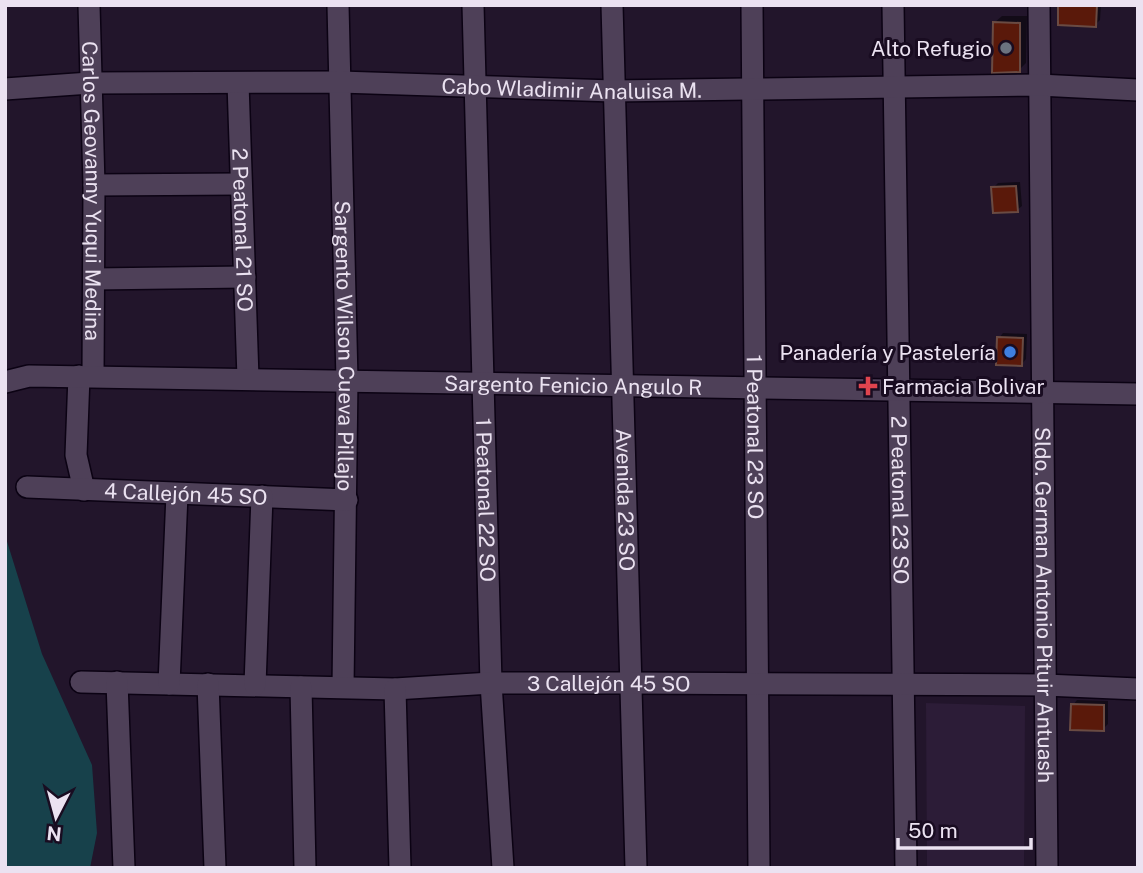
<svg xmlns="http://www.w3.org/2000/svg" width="1143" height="873" font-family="'Public Sans',sans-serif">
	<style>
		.built { fill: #2c1c37 }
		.water { fill: #17414b }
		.shadow { fill: #0007 }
		.building { fill: #5a190a; stroke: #6a4b43; stroke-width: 2 }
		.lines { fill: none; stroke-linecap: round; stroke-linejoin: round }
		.street-casing { stroke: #0b0213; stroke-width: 24 }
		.secondary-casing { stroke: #0b0213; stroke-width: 24 }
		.street { stroke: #4e4058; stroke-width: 21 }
		.secondary { stroke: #4e4058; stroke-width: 21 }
		.worship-dot { fill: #6b7280; stroke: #190c21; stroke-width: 2.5 }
		.shop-dot { fill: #3f7fe0; stroke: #190c21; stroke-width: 2.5 }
		.health-dot { fill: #e0444e; stroke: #190c21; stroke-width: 2.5 }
		.labels { text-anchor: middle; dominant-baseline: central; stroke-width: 6; stroke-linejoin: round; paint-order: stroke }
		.poi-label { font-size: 21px; fill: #ebe2f1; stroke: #190c21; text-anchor: end }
		.street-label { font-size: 21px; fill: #ebe2f1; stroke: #190c21 }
	</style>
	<rect width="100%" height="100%" fill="#22152b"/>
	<path class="built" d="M926 703 1025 706 1024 868H927Z"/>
	<path class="water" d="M5 535 42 654 92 765 97 833 90 868H5Z"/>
	<g class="shadow">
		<path d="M1060 5H1101L1100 20 1095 25Z"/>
		<path d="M1002 16H1027L1026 63 1019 70 994 23Z"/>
		<path d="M1020 182 1022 206 1017 210 993 188 998 183Z"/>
		<path d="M1003 333 1027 334 1026 359 1022 364 999 338Z"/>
		<path d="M1077 700 1108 701V724L1103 729 1073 705Z"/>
	</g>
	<g class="building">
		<path d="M1058 5H1097L1096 27 1058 25Z"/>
		<path d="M993 22 1020 23V72L992 73Z"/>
		<path d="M1016 186 1018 212 993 213 991 187Z"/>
		<path d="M997 337 1023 338 1022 366 996 365Z"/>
		<path d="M1071 704 1104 705V731L1070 730Z"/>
	</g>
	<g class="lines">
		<g class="street-casing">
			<g id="street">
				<path id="s1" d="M89 5 94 185 93 376"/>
				<path id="s2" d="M338 5 347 380 343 687"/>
				<path id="s3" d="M473 5 491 683 503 868"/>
				<path id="s4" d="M612 5 636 868"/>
				<path id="s5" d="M752 5 759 868"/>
				<path id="s6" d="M893 5 906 868"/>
				<path id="s7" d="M1039 5 1047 868"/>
				<path id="s8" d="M238 83 248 378"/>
				<path id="s9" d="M5 89 90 83 340 82 613 91 1039 85 1138 90"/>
				<path d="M94 185 240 184"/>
				<path d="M94 279 245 277"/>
				<path d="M79 376 76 455 84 490"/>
				<path id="s10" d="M27 487 347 500"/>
				<path id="s11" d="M81 682 395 689 491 683H631L1045 685 1138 689"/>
				<path d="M117 682 124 868"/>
				<path d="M169 684 177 494"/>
				<path d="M208 684 215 868"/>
				<path d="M255 685 262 496"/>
				<path d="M301 687 305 868"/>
				<path d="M395 689 400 868"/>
			</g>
		</g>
		<g class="secondary-casing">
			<g id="secondary">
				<path id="s12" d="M5 382 29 376 1138 394"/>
			</g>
		</g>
		<use href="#street" class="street"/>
		<use href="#secondary" class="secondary"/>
	</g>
	<circle class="worship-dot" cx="1006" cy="48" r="7"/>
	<circle class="shop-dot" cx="1010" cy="352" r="7"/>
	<path class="health-dot" d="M864.5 375.5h7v7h7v7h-7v7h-7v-7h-7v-7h7z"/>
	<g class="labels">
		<g class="poi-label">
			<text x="992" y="48">Alto Refugio</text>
			<text x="996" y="352">Panadería y Pastelería</text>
			<text x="882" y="386" text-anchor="start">Farmacia Bolivar</text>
		</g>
		<g class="street-label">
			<text stroke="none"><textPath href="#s9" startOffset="567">Cabo Wladimir Analuisa M.</textPath></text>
			<text stroke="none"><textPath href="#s1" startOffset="186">Carlos Geovanny Yuqui Medina</textPath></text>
			<text stroke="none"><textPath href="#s8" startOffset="147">2 Peatonal 21 SO</textPath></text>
			<text stroke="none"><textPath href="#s2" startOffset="341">Sargento Wilson Cueva Pillajo</textPath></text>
			<text stroke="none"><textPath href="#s12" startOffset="569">Sargento Fenicio Angulo R</textPath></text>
			<text stroke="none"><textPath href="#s5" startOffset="432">1 Peatonal 23 SO</textPath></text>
			<text stroke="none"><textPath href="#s10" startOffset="159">4 Callejón 45 SO</textPath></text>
			<text stroke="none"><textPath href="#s6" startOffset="495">2 Peatonal 23 SO</textPath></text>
			<text stroke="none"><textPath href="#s3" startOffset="495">1 Peatonal 22 SO</textPath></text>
			<text stroke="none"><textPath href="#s4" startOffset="495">Avenida 23 SO</textPath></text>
			<text stroke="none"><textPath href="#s7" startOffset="600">Sldo. German Antonio Pituir Antuash</textPath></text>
			<text stroke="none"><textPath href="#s11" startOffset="528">3 Callejón 45 SO</textPath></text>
		</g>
	</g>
	<rect width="1143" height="873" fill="none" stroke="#ebe2f1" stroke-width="14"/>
	<g transform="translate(56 817) rotate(186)" stroke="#190c21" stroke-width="5" paint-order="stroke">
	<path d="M0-5L12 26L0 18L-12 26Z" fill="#ebe2f1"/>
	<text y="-10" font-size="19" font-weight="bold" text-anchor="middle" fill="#ebe2f1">N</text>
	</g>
	<path d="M898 838v10h133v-10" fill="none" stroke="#ebe2f1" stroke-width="3.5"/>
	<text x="908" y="838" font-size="21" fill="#ebe2f1" stroke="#190c21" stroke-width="5" paint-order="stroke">50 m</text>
</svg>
